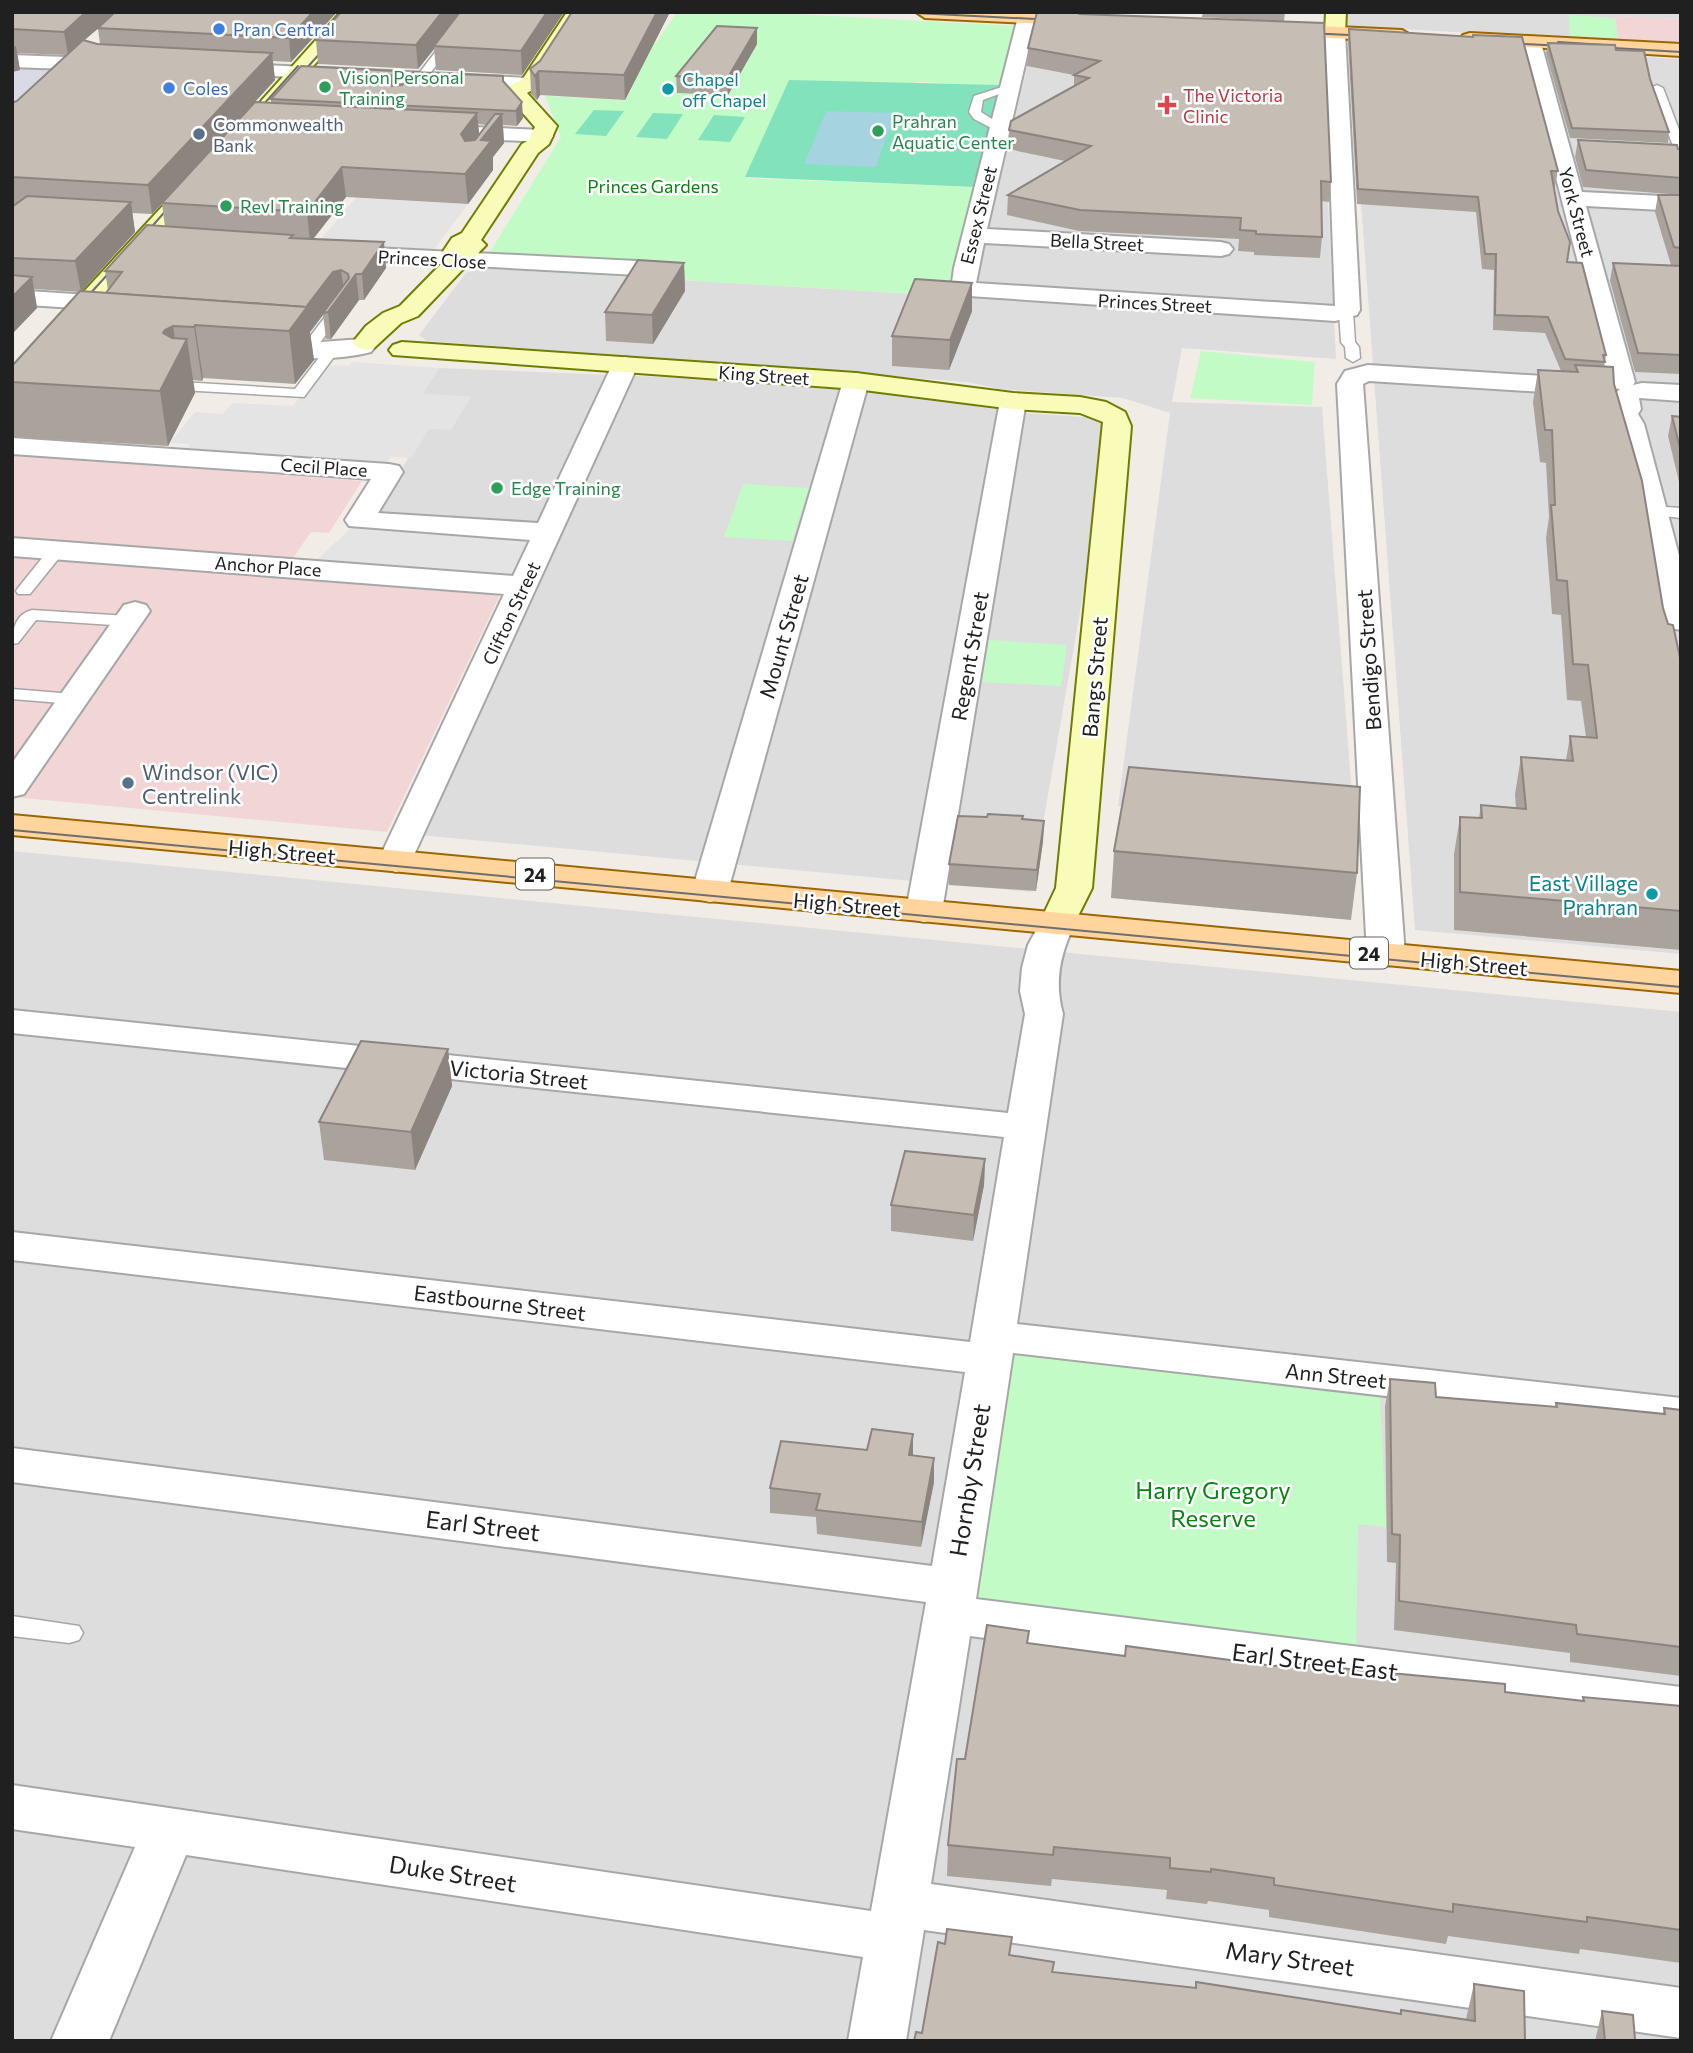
<svg xmlns="http://www.w3.org/2000/svg" width="1693" height="2053" font-family="Commissioner,sans-serif">
	<style>
		.residential { fill: #dedddd }
		.commercial { fill: #f2d6d5 }
		.park { fill: #c3fbc7 }
		.pitch { fill: #82e2bc }
		.parking { fill: #e4e4e4 }
		.plaza { fill: #dadae7 }
		.water { fill: #a5d3e0 }
		.lines { fill: none; stroke-linecap: round; stroke-linejoin: round }
		.lane-casing { stroke: #a7a7a7; stroke-width: 3 }
		.street-casing { stroke: #a7a7a7; stroke-width: 4 }
		.secondary-casing { stroke: #717d01; stroke-width: 4 }
		.primary-casing { stroke: #9c6700; stroke-width: 4 }
		.lane { fill: #fff; fill-rule: evenodd }
		.street { fill: #fff; fill-rule: evenodd }
		.secondary { fill: #f9fcb9; fill-rule: evenodd }
		.primary { fill: #ffd49d; fill-rule: evenodd }
		.tram { stroke: #6e6e6e; stroke-width: 2 }
		.wall { fill: #aaa39c; fill-rule: evenodd }
		.shaded-wall { fill: #8b847f }
		.building { fill: #c6bdb5; stroke: #8b847f; stroke-width: 2 }
		.shop-dot { fill: #3f7fe0; stroke: #fff; stroke-width: 2.5 }
		.leisure-dot { fill: #2e9e5b; stroke: #fff; stroke-width: 2.5 }
		.culture-dot { fill: #0f9aa8; stroke: #fff; stroke-width: 2.5 }
		.health-dot { fill: #e0444e; stroke: #fff; stroke-width: 2.5 }
		.service-dot { fill: #5c6f8a; stroke: #fff; stroke-width: 2.5 }
		.labels { text-anchor: middle; dominant-baseline: central; stroke-width: 5; stroke-linejoin: round; paint-order: stroke }
		.far-shop-label { font-size: 18px; fill: #366cbe; stroke: #fff; text-anchor: start }
		.far-leisure-label { font-size: 18px; fill: #27864d; stroke: #fff; text-anchor: start }
		.far-culture-label { font-size: 18px; fill: #0d838f; stroke: #fff; text-anchor: start }
		.far-health-label { font-size: 18px; fill: #be3a42; stroke: #fff; text-anchor: start }
		.far-service-label { font-size: 18px; fill: #4e5e75; stroke: #fff; text-anchor: start }
		.far-park-label { font-size: 18px; fill: #088411; stroke: #fff }
		.far-street-label { font-size: 18px; fill: #202020; stroke: #fff }
		.shield { fill: #fff; stroke: #636363; stroke-width: 2 }
		.shield-label { font-size: 19px; font-weight: bold; fill: #202020 }
		.street-label { font-size: 21px; fill: #202020; stroke: #fff }
		.service-label { font-size: 21px; fill: #4e5e75; stroke: #fff; text-anchor: start }
		.culture-label { font-size: 21px; fill: #0d838f; stroke: #fff; text-anchor: end }
		.near-street-label { font-size: 24px; fill: #202020; stroke: #fff }
		.near-park-label { font-size: 24px; fill: #088411; stroke: #fff }
	</style>
	<rect width="100%" height="100%" fill="#f1ede6"/>
	<g class="residential">
		<path d="M1347 12H1681V19L1615 16 1618 41 1346 26Z"/>
		<path d="M1037 26 1320 42 1336 359 1182 348 1172 402 1322 407 1354 821 1118 806 1170 413 1123 398 1000 389 967 382 427 341 419 335 466 273 480 268 948 296 988 230Z"/>
		<path d="M1349 42 1681 59V954L1415 930Z"/>
		<path d="M439 368 662 377 890 392 1012 412 1096 418 1113 424 1031 892 408 834 523 586 367 513 377 503 429 429 471 397 422 394Z"/>
		<path d="M12 851 1681 1012V2041H12Z"/>
	</g>
	<g class="commercial">
		<path d="M1615 16 1681 19V44L1618 41Z"/>
		<path d="M12 455 362 481 329 533 311 532 291 561 12 541Z"/>
		<path d="M12 552 494 591 499 597 387 832 12 797Z"/>
	</g>
	<g class="park">
		<path d="M677 12H756L1017 26 1002 85 918 82 746 178 976 187 949 296 480 268 561 137 545 96 624 100 632 89 547 84 577 39 656 43Z"/>
		<path d="M1569 15 1615 18 1618 38 1570 36Z"/>
		<path d="M1201 351 1315 362 1312 405 1190 398Z"/>
		<path d="M743 484 809 488 792 541 724 537Z"/>
		<path d="M989 640 1067 645 1061 686 982 682Z"/>
		<path d="M1001 1333 1379 1375 1386 1527 1358 1524 1356 1667 952 1619Z"/>
	</g>
	<g class="pitch">
		<path d="M789 80 1002 85 976 187 745 177Z"/>
		<path d="M594 110 624 111 606 136 575 134Z"/>
		<path d="M653 113 683 114 667 139 636 137Z"/>
		<path d="M714 115 745 117 730 142 698 140Z"/>
	</g>
	<g class="parking">
		<path d="M356 198 468 204 431 253 315 246Z"/>
		<path d="M352 362 439 368 422 394 471 397 451 430 429 429 411 458 391 457 385 466 183 454 190 444 170 443 195 412 223 414 232 403 293 406 325 365 349 366Z"/>
		<path d="M367 513 551 525 523 586 307 569Z"/>
	</g>
	<path class="plaza" d="M12 55 66 57 12 111Z"/>
	<path class="water" d="M826 111 895 113 876 167 804 164Z"/>
	<g class="lines">
		<g class="lane-casing">
			<g id="lane">
				<path d="M466 12H477L425 80H417V76Z"/>
				<path d="M1657 85 1663 88 1681 135V155L1675 151 1651 88Z"/>
				<path d="M1005 86 1015 88 983 100 981 112 1003 126 1005 128 999 132 974 119 969 112 974 96Z"/>
				<path d="M342 300 349 304 347 307 313 352H303V346L337 301Z"/>
				<path d="M1346 308 1353 312 1355 342 1359 347 1360 358 1353 362 1346 358 1345 347 1341 342 1339 312Z"/>
				<path d="M332 346 339 350 304 397 181 390 174 386 181 382 295 389 327 347Z"/>
				<path d="M1651 506 1681 508V518L1645 514 1643 511 1645 508Z"/>
				<path d="M57 545 65 550 63 553 30 594H18L16 591 18 588 51 547Z"/>
				<path d="M32 610 128 616 136 621 128 626 36 620 18 643 12 644C12 630 16 614 32 610Z"/>
				<path d="M12 689 73 694 82 699 73 704 12 699Z"/>
				<path d="M12 1616 79 1626 83 1633 79 1640 69 1643 12 1636Z"/>
			</g>
		</g>
		<g class="street-casing">
			<g id="street">
				<path d="M1019 13H1033L1036 17 987 229 1221 242 1229 244 1233 249 1229 254 1221 256 984 243 976 283 1335 306 1325 33 1335 27 1345 33 1360 310 1357 315 1335 321 954 295 951 290 954 268Z"/>
				<path d="M1531 37 1538 39 1541 43 1582 192 1681 197V211L1586 206 1635 382 1633 385 1642 383 1681 385V401L1639 398 1641 409 1638 414 1644 424 1681 563V630L1670 628 1666 621 1616 424 1611 414 1614 408 1612 396 1620 389 1613 388 1609 382 1521 43 1524 39Z"/>
				<path d="M12 55 66 57 73 59 76 63 73 67 66 69 12 67Z"/>
				<path d="M223 63 529 78 536 80 539 84 536 88 529 90 216 73 213 69 216 65Z"/>
				<path d="M426 125 542 130 550 131 553 136 550 141 542 142 418 136 415 131 418 126Z"/>
				<path d="M334 246 637 261 646 263 649 268 646 273 637 275 326 258 322 253 326 248Z"/>
				<path d="M12 290 90 295 99 297 102 302 99 307 90 309 12 304Z"/>
				<path d="M260 338 321 342 362 339 371 342 375 347 371 352C337 361 285 360 251 351L247 346 251 341Z"/>
				<path d="M625 357 634 360 638 365 408 868 396 872 384 868 378 861 504 594 12 556V538L513 576 530 540 349 526 345 520 371 479 12 454V438L389 464 399 466 403 472 378 513 538 523 612 365 616 360Z"/>
				<path d="M1368 365 1590 379 1599 381 1603 387 1599 393 1590 395 1369 381 1363 384 1405 955 1399 963 1386 966 1373 963 1367 955 1337 384 1345 371Z"/>
				<path d="M856 373 865 375 869 381 728 891 723 899 710 902 697 899 692 891 843 381 847 375Z"/>
				<path d="M1013 393 1022 395 1026 401 942 911 937 919 924 922 911 919 906 911 1000 401 1004 395Z"/>
				<path d="M135 602 146 605 150 611 24 794 12 797V763L124 605Z"/>
				<path d="M1057 913 1070 916 1075 924C1060 953 1054 982 1063 1014L1017 1324 1681 1398V1430L1013 1353 976 1599 1681 1687V1727L970 1636 931 1884 1681 1988V2038L924 1930 906 2041H848L863 1957 186 1855 109 2041H51L135 1847 12 1829V1785L871 1911 926 1602 12 1482V1448L932 1566 965 1372 12 1260V1232L970 1342 1004 1137 12 1033V1010L1008 1113 1025 1014 1020 991 1022 968 1028 945 1044 916Z"/>
			</g>
		</g>
		<g class="secondary-casing">
			<g id="secondary">
				<path d="M341 12H361L276 108H262L259 104 262 100Z"/>
				<path d="M567 12H586L536 88 527 93 557 126 549 144 538 153 481 240 486 245 418 316 401 323 375 347 366 350 357 347 353 342 366 326 383 313 400 306 444 261 442 253 452 238 462 233 522 144 529 140 535 127 506 94 511 85 522 80Z"/>
				<path d="M1326 12H1346L1345 33 1342 37 1335 39 1325 33Z"/>
				<path d="M200 172 208 174 211 179 208 184 21 392 12 394V370L192 174Z"/>
				<path d="M402 342 856 373 1013 393 1080 397 1106 402 1125 412 1131 426 1092 888 1070 932 1057 935 1044 932 1039 924 1056 888 1103 422 1080 413 1013 409 856 389 393 355 389 350 393 345Z"/>
			</g>
		</g>
		<g class="primary-casing">
			<g id="primary">
				<path d="M916 12C941 12 1088 8 1098 20L1088 26 925 18Z"/>
				<path d="M1274 24 1402 30 1412 36 1402 42 1267 34 1264 30Z"/>
				<path d="M1470 33 1681 44V56L1463 43 1460 39 1463 35Z"/>
				<path d="M12 815 1681 971V993L12 835Z"/>
			</g>
		</g>
		<use href="#lane" class="lane"/>
		<use href="#street" class="street"/>
		<use href="#secondary" class="secondary"/>
		<use href="#primary" class="primary"/>
		<g class="tram">
			<path d="M896 12 1055 20"/>
			<path d="M1307 33 1370 36"/>
			<path d="M1558 42 1606 45"/>
			<path d="M1502 43 1565 46"/>
			<path d="M1597 47 1681 52"/>
			<path d="M296 80 357 12"/>
			<path d="M253 116 298 66"/>
			<path d="M140 240 177 198"/>
			<path d="M78 307 118 263"/>
			<path d="M12 830 1681 987"/>
		</g>
	</g>
	<g class="wall">
		<path d="M12 12H337L291 62 273 61 275 80 219 141 271 103V99L397 86 504 81 523 118 517 126 503 125 504 143 493 157V170L468 204 346 197 313 239 386 268 364 300H359L331 339H326L323 315 310 332 314 360 295 384 203 378 202 381 193 380 195 393 168 446 12 437V366L80 292 34 289 37 308 12 334V207L14 206H12V103L17 101 67 55 17 53 20 70 12 72ZM98 29 100 44 84 40ZM478 124 487 125 479 135ZM162 204 165 227 105 271 108 290 106 293 81 291 135 232 132 213 152 214Z"/>
		<path d="M341 12H564L522 75 436 70 434 49 418 69 318 64 316 40Z"/>
		<path d="M572 12H670L625 100 540 95 537 100 531 94 530 69 540 61Z"/>
		<path d="M1081 12V14L1277 21 1202 17 1203 12H1285L1284 21 1331 182 1329 202 1321 201 1322 237 1320 258 1254 255V252L1238 251 1239 239 1079 231 1007 215 1008 195 1065 161 1008 149 1009 130 1074 87V75L1027 66 1028 48Z"/>
		<path d="M1349 29 1558 171 1555 186H1554L1567 262 1606 355 1604 366 1614 384 1663 608 1681 662V950L1454 930V854L1460 817 1479 818 1481 805 1516 808 1515 794 1521 757 1566 760 1570 736 1586 737 1581 701 1567 700 1561 615 1552 614 1546 538 1549 517 1546 463 1540 462 1533 402 1538 370 1561 371 1545 333 1493 330 1494 270 1482 269 1476 212 1357 204 1348 42Z"/>
		<path d="M1548 43 1616 50 1650 79 1669 132 1668 143 1570 138 1546 53Z"/>
		<path d="M757 44 728 95 677 93 676 76Z"/>
		<path d="M1578 140 1681 149V195L1583 187 1575 157Z"/>
		<path d="M1658 195H1681V374L1635 372 1610 281 1613 263 1671 265 1655 212Z"/>
		<path d="M684 263 685 291 653 344 606 341 605 312Z"/>
		<path d="M972 283V311L949 370 892 366V336Z"/>
		<path d="M1672 416 1681 417V490L1668 436Z"/>
		<path d="M1023 819 1044 821 1043 841 1036 891 949 885V864Z"/>
		<path d="M1114 851 1357 873 1351 920 1111 898Z"/>
		<path d="M448 1049 452 1086 415 1170 324 1160 319 1122Z"/>
		<path d="M985 1159 984 1185 973 1241 891 1231V1205Z"/>
		<path d="M1390 1379 1436 1397 1555 1407 1556 1403 1663 1414 1664 1408 1681 1410V1676L1570 1662V1653L1394 1630 1396 1563 1387 1562 1385 1406Z"/>
		<path d="M913 1434V1455L934 1458V1482L921 1547 817 1534 816 1517 770 1513V1488L867 1450Z"/>
		<path d="M1028 1643 1125 1656 1274 1666 1583 1701V1697L1681 1706V1963L1580 1949 1579 1954 1448 1936 1446 1944 1269 1917V1910L1208 1901 1207 1904 1166 1899 1167 1890 1052 1879 1051 1886 947 1876 948 1845 965 1759Z"/>
		<path d="M945 1944 1011 1956 1053 1972 1401 2014V2010L1466 2019 1474 1984 1525 2041 922 2033Z"/>
		<path d="M1602 2011 1635 2040 1645 2041H1595Z"/>
	</g>
	<g class="shaded-wall">
		<path d="M86 12H116L68 55 64 32Z"/>
		<path d="M313 12H337L291 62 289 38Z"/>
		<path d="M442 12H462L434 46V49L418 69 416 45Z"/>
		<path d="M547 12H564L522 75 521 51Z"/>
		<path d="M657 12H670L625 100 624 75Z"/>
		<path d="M757 28V44L728 95 727 79Z"/>
		<path d="M16 46 20 70 12 72V47Z"/>
		<path d="M272 53 275 80 152 214 148 185Z"/>
		<path d="M395 71 397 86 388 97 387 82Z"/>
		<path d="M539 71 540 95 537 100 535 76Z"/>
		<path d="M522 102 523 118 517 126 516 111Z"/>
		<path d="M477 113 480 141 463 163 461 134Z"/>
		<path d="M502 114 504 143 493 157V170L468 204 465 174 481 140Z"/>
		<path d="M342 167 346 197 310 243 307 212Z"/>
		<path d="M131 202 135 232 81 292 75 261Z"/>
		<path d="M384 242 386 268 364 300 362 274Z"/>
		<path d="M684 263 685 291 653 344 652 315Z"/>
		<path d="M341 270 344 290 356 274 359 300 331 339 328 312 323 313V315L310 332 314 360 295 384 289 331 333 272Z"/>
		<path d="M32 277 37 308 12 334V297Z"/>
		<path d="M972 283V311L949 370 950 340Z"/>
		<path d="M195 325 203 378 202 381 194 327Z"/>
		<path d="M173 326 178 357 187 339 195 393 168 446 160 391 163 333 165 330Z"/>
		<path d="M1044 821 1043 841 1036 891 1037 870Z"/>
		<path d="M448 1049 452 1086 415 1170 411 1132Z"/>
		<path d="M985 1159 984 1185 973 1241 974 1215Z"/>
		<path d="M913 1434V1458L909 1455Z"/>
		<path d="M934 1458V1482L921 1547 922 1522Z"/>
	</g>
	<g class="building">
		<path d="M12 12H86L64 32 12 29Z"/>
		<path d="M115 12H313L289 38 98 28Z"/>
		<path d="M341 12H442L416 45 316 40Z"/>
		<path d="M460 12H547L521 51 434 46Z"/>
		<path d="M572 12H657L624 75 539 71 535 76 530 69 540 61Z"/>
		<path d="M1037 12H1081L1080 14 1324 23 1331 182 1321 181 1322 237 1256 234V231L1240 230 1241 218 1080 210 1008 195 1091 146 1009 130 1011 121 1089 78 1074 75 1100 61 1028 48Z"/>
		<path d="M717 26 757 28 727 79 676 76Z"/>
		<path d="M1349 29 1473 37V35L1522 37 1558 171H1551L1558 211 1570 242 1567 262 1582 263 1606 355H1603L1605 362 1565 359 1548 317 1495 315 1496 254H1485L1478 197 1358 189Z"/>
		<path d="M83 40 97 44 272 53 148 185 12 177V103L17 101Z"/>
		<path d="M1548 43 1615 45 1616 50 1644 51 1650 79 1669 132 1572 128Z"/>
		<path d="M301 66 395 71 387 82 392 86 402 85 413 72 503 76V81L522 102 516 111 271 99Z"/>
		<path d="M255 102 477 113 461 134 465 141 475 140 495 114H502L481 140 491 141 465 174 342 167 307 212 162 203Z"/>
		<path d="M1578 140 1677 145 1678 149H1681V178L1586 170Z"/>
		<path d="M1658 195H1681V248L1674 247Z"/>
		<path d="M27 196 131 202 75 261 12 258V207Z"/>
		<path d="M147 225 293 235 290 238 384 242 362 274H356L328 312 323 313 349 278 348 274 341 270 333 272 306 307 106 293 122 272 105 271Z"/>
		<path d="M638 260 684 263 652 315 605 312Z"/>
		<path d="M1613 263 1681 266V355L1638 353Z"/>
		<path d="M12 275 32 277 12 297Z"/>
		<path d="M915 279 972 283 950 340 892 336Z"/>
		<path d="M80 291 307 307 289 331 195 325 194 327 173 326 165 330 163 333 172 338 187 339 160 391 12 382V366Z"/>
		<path d="M1575 365 1613 367 1614 384 1642 481 1663 608 1668 624 1673 625 1681 662V911L1460 892V817L1482 818 1481 805 1526 809 1521 757 1573 761 1570 736 1597 738 1588 665 1573 664 1567 581 1557 580 1551 505H1555L1552 430H1545L1538 370 1578 372Z"/>
		<path d="M1672 416 1681 417V452Z"/>
		<path d="M1129 767 1360 787 1357 873 1114 851Z"/>
		<path d="M988 814 1023 816 1022 819 1044 821 1037 870 949 864 958 816 987 817Z"/>
		<path d="M361 1041 448 1049 411 1132 319 1122Z"/>
		<path d="M905 1151 985 1159 974 1215 891 1205Z"/>
		<path d="M1390 1379 1435 1383 1436 1397 1557 1407 1556 1403 1665 1414 1664 1408 1681 1410V1647L1577 1634 1576 1625 1399 1601 1400 1535 1392 1534Z"/>
		<path d="M872 1429 913 1434 909 1455 934 1458 922 1522 816 1510 820 1494 770 1488 781 1441 867 1450Z"/>
		<path d="M987 1625 1029 1631 1027 1643 1125 1656 1126 1646 1274 1666 1297 1664 1505 1684V1692L1584 1701 1583 1697 1681 1706V1930L1587 1917V1922L1453 1904V1912L1274 1885V1878L1211 1869V1872L1170 1868V1858L1054 1847 1053 1855 948 1845 957 1759H965Z"/>
		<path d="M947 1929 1012 1937 1009 1955 1054 1962 1052 1972 1196 1988V1982L1401 2014V2010L1475 2021 1474 1984 1524 1991 1525 2041H914L916 2032 922 2033 938 1942 945 1944Z"/>
		<path d="M1602 2011 1633 2015 1635 2040 1645 2041H1605Z"/>
	</g>
	<g class="shop-dot">
		<circle cx="219" cy="29" r="7"/>
		<circle cx="169" cy="88" r="7"/>
	</g>
	<g class="leisure-dot">
		<circle cx="325" cy="87" r="7"/>
		<circle cx="878" cy="131" r="7"/>
		<circle cx="226" cy="206" r="7"/>
		<circle cx="497" cy="488" r="7"/>
	</g>
	<g class="culture-dot">
		<circle cx="668" cy="89" r="7"/>
		<circle cx="1652" cy="894" r="7"/>
	</g>
	<path class="health-dot" d="M1163.5 94.5h7v7h7v7h-7v7h-7v-7h-7v-7h7z"/>
	<g class="service-dot">
		<circle cx="199" cy="134" r="7"/>
		<circle cx="128" cy="783" r="7"/>
	</g>
	<g class="labels">
		<g class="far-shop-label">
			<text x="233" y="29">Pran Central</text>
			<text x="183" y="88">Coles</text>
		</g>
		<g class="far-leisure-label">
			<text x="339" y="77">Vision Personal<tspan x="339" dy="21">Training</tspan></text>
			<text x="892" y="121">Prahran<tspan x="892" dy="21">Aquatic Center</tspan></text>
			<text x="240" y="206">Revl Training</text>
			<text x="511" y="488">Edge Training</text>
		</g>
		<g class="far-culture-label">
			<text x="682" y="79">Chapel<tspan x="682" dy="21">off Chapel</tspan></text>
		</g>
		<g class="far-health-label">
			<text x="1183" y="95">The Victoria<tspan x="1183" dy="21">Clinic</tspan></text>
		</g>
		<g class="far-service-label">
			<text x="213" y="124">Commonwealth<tspan x="213" dy="21">Bank</tspan></text>
		</g>
		<g class="far-park-label">
			<text x="653" y="186">Princes Gardens</text>
		</g>
		<g class="far-street-label">
			<text transform="translate(1577 212) rotate(75)">York Street</text>
			<text transform="translate(978 215) rotate(-76)">Essex Street</text>
			<text transform="translate(1097 242) rotate(3)">Bella Street</text>
			<text transform="translate(432 259) rotate(3)">Princes Close</text>
			<text transform="translate(1155 303) rotate(3)">Princes Street</text>
			<text transform="translate(764 375) rotate(4)">King Street</text>
			<text transform="translate(324 467) rotate(4)">Cecil Place</text>
			<text transform="translate(268 566) rotate(4)">Anchor Place</text>
			<text transform="translate(511 613) rotate(-65)">Clifton Street</text>
		</g>
		<g class="shield">
			<rect x="516" y="858.5" width="38" height="31" rx="5"/>
			<rect x="1350" y="937.5" width="38" height="31" rx="5"/>
		</g>
		<g class="shield-label">
			<text x="535" y="874">24</text>
			<text x="1369" y="953">24</text>
		</g>
		<g class="street-label">
			<text transform="translate(783 636) rotate(-74)">Mount Street</text>
			<text transform="translate(969 656) rotate(-80)">Regent Street</text>
			<text transform="translate(1368 660) rotate(-94)">Bendigo Street</text>
			<text transform="translate(1094 677) rotate(-85)">Bangs Street</text>
			<text transform="translate(282 851) rotate(5)">High Street</text>
			<text transform="translate(847 904) rotate(5)">High Street</text>
			<text transform="translate(1474 963) rotate(5)">High Street</text>
			<text transform="translate(519 1074) rotate(6)">Victoria Street</text>
			<text transform="translate(500 1302) rotate(7)">Eastbourne Street</text>
			<text transform="translate(1336 1375) rotate(6)">Ann Street</text>
		</g>
		<g class="service-label">
			<text x="142" y="771">Windsor (VIC)<tspan x="142" dy="24">Centrelink</tspan></text>
		</g>
		<g class="culture-label">
			<text x="1638" y="882">East Village<tspan x="1638" dy="24">Prahran</tspan></text>
		</g>
		<g class="near-street-label">
			<text transform="translate(969 1480) rotate(-81)">Hornby Street</text>
			<text transform="translate(483 1525) rotate(7)">Earl Street</text>
			<text transform="translate(1315 1661) rotate(7)">Earl Street East</text>
			<text transform="translate(453 1873) rotate(9)">Duke Street</text>
			<text transform="translate(1290 1958) rotate(8)">Mary Street</text>
		</g>
		<g class="near-park-label">
			<text x="1213" y="1489">Harry Gregory<tspan x="1213" dy="28">Reserve</tspan></text>
		</g>
	</g>
	<rect width="1693" height="2053" fill="none" stroke="#202020" stroke-width="28"/>
</svg>
